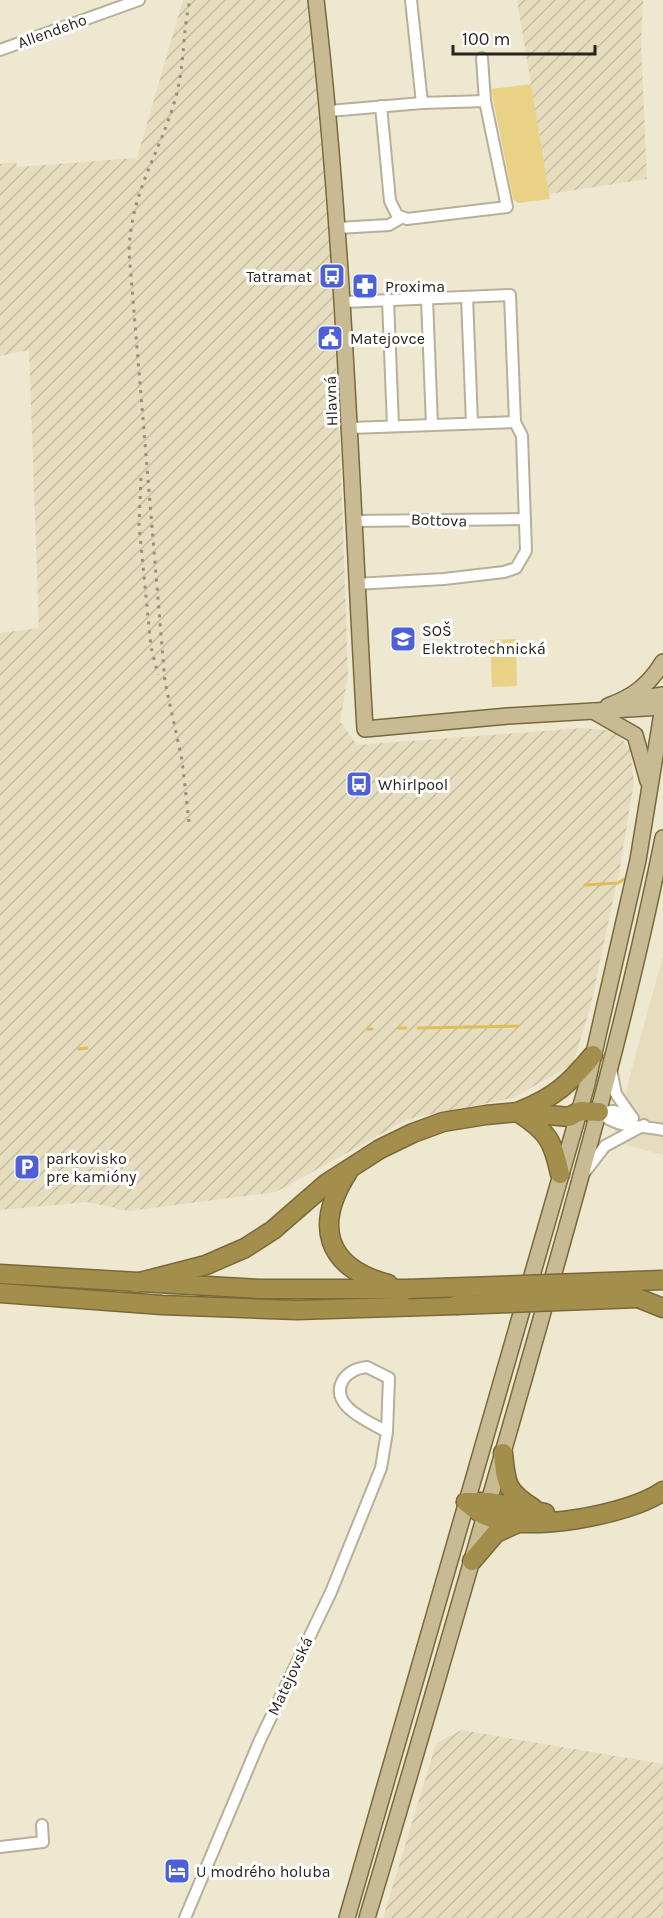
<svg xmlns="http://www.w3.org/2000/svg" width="663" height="1918" font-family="Karla,sans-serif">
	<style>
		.built { fill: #e6dcbe }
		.industrial { fill: url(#industrial-furrows) }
		.grass { fill: #e9d186 }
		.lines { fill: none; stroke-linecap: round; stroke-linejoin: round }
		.stream { stroke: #debe57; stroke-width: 3 }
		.minor-casing { stroke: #b7af99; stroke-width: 14 }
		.primary-casing { stroke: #78693a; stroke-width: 18 }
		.motorway-casing { stroke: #78693a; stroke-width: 21 }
		.minor { stroke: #fff; stroke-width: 10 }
		.primary { stroke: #c8bb93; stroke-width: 15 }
		.motorway { stroke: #a48e4b; stroke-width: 18 }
		.rail { stroke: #95907e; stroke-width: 3; stroke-dasharray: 3 6; stroke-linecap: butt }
		.motorway-bridge-casing { stroke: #78693a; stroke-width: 21; stroke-linecap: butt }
		.motorway-bridge { stroke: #a48e4b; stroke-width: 18 }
		.labels { text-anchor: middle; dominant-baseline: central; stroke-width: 6; stroke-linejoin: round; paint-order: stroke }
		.street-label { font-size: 16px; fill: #27241b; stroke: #fff }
		.poi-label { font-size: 16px; fill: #27241b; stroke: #fff; text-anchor: start }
	</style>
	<defs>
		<pattern id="industrial-furrows" width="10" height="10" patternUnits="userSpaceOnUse" patternTransform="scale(1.5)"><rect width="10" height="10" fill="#e6dcbe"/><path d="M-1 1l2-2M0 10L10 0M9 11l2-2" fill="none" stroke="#c5bda3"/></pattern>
	</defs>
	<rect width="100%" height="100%" fill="#efe8d0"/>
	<path class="built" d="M663 956V1155L612 1141Z"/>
	<g class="industrial">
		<path d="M183 0H308L329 236 339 416 348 675 340 721 357 745 583 728 615 731 630 749 634 782 619 873 590 1008 573 1064 513 1098 408 1119 276 1192 129 1211 87 1202 0 1210V633L39 628 29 350 0 356V164L16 162 17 167 137 158Z"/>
		<path d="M517 0H643L641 45 647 179 549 194Z"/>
		<path d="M461 1730 663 1764V1918H383L436 1744Z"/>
	</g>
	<g class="grass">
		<path d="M531 84 550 199 518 203 513 199 491 89Z"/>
		<path d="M516 639 517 686 492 687 490 640Z"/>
	</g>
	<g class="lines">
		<g class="stream">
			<path d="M585 885 618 883 624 879"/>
			<path d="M398 1028H406"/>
			<path d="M418 1028 518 1026"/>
			<path d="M367 1029H372"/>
			<path d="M79 1049 87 1048"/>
		</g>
		<g class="minor-casing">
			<g id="minor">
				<path d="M0 50 139 0"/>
				<path d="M482 58 485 101"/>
				<path d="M381 106 390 201 397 215 407 219 507 207 485 101 422 103 411 0"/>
				<path d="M329 111 422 103"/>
				<path d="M338 228 389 225 401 218"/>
				<path d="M467 297 472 423"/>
				<path d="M427 299 432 425"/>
				<path d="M388 300 393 426"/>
				<path d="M344 302 510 295 515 422"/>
				<path d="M350 428 515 422"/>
				<path d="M353 521 525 519"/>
				<path d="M356 584 444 579 504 572 516 568 526 551 522 436 515 422"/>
				<path d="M611 1069 616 1094 632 1117"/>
				<path d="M599 1112C619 1130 638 1124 663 1130"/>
				<path d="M599 1112 614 1111 633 1118"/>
				<path d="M585 1172 605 1146 644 1125"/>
				<path d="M0 1847 43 1842 42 1825"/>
				<path d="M185 1918 260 1740 331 1592 381 1468 387 1432 389 1378 367 1367C357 1368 349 1371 343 1380 328 1406 370 1422 387 1432"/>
			</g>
		</g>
		<g class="primary-casing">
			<g id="primary">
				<path d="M316 0C344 242 351 486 365 729L508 716 663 707"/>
				<path d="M630 700 663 695"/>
				<path d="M608 706C633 697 649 685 663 662"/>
				<path d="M593 711 635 735 648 781"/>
				<path d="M347 1918 586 1088 638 860 663 707"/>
				<path d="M367 1918C422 1736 474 1554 526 1372 576 1195 627 1019 663 838"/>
			</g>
		</g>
		<g class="motorway-casing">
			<g id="motorway">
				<path d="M520 1111C555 1097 570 1083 593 1055"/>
				<path d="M519 1113C548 1132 553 1141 560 1174"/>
				<path d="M348 1172C314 1225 325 1267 388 1284"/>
				<path d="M0 1274 259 1289H408"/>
				<path d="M136 1283 206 1265 245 1248 273 1230 327 1183 380 1149 413 1133 443 1122 486 1115 518 1112 569 1117 580 1111 599 1112"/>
				<path d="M0 1293 162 1305 297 1310 456 1305"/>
				<path d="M638 1298 663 1308"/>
				<path d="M503 1453C506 1484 506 1491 533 1508"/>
				<path d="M466 1502C472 1507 479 1513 486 1516 523 1534 630 1515 663 1491"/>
				<path d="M466 1502H490L545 1513"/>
				<path d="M472 1561 496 1533 518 1523"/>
			</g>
		</g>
		<use href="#minor" class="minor"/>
		<use href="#primary" class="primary"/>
		<use href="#motorway" class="motorway"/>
		<g class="rail">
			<path d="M141 478 139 525 151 647 158 675"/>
			<path d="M189 822 182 760 165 682 129 252C131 191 159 155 175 100 185 67 182 33 190 0"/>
		</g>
		<g class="motorway-bridge-casing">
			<g id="motorway-bridge">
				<path d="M408 1289 663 1280"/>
				<path d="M456 1305 638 1298"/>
			</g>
		</g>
		<use href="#motorway-bridge" class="motorway-bridge"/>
	</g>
	<defs>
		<g id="bus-square" transform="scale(1.35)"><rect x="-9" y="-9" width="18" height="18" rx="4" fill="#4d60d5" stroke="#fff"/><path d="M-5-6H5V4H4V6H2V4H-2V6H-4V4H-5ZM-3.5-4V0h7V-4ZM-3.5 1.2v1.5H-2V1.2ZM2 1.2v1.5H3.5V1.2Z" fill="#fff"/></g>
		<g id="pharmacy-square" transform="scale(1.35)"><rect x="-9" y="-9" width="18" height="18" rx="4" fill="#4d60d5" stroke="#fff"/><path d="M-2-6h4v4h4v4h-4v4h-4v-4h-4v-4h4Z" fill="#fff"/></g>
		<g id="civic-square" transform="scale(1.35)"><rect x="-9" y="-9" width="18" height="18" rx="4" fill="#4d60d5" stroke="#fff"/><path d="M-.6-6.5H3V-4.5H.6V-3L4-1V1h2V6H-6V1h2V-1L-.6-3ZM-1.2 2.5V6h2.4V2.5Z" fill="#fff"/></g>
		<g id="school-square" transform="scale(1.35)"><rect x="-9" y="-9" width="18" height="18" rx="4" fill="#4d60d5" stroke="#fff"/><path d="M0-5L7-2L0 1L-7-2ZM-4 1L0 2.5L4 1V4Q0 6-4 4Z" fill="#fff"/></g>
		<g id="parking-square" transform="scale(1.35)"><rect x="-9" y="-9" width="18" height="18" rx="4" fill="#4d60d5" stroke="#fff"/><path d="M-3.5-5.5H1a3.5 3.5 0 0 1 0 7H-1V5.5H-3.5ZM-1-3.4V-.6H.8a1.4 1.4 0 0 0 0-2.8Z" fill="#fff"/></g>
		<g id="hotel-square" transform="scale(1.35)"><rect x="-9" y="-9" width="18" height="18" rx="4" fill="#4d60d5" stroke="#fff"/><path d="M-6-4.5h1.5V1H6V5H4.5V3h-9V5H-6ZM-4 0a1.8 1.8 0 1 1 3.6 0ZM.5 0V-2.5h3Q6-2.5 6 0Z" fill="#fff"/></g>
	</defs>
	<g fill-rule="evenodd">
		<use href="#bus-square" x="332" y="276"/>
		<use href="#pharmacy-square" x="365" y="286"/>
		<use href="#civic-square" x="330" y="338"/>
		<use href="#school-square" x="403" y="639"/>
		<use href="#bus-square" x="359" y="784"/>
		<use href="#parking-square" x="27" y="1167"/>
		<use href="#hotel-square" x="177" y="1871"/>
	</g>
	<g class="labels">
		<g class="street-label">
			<text transform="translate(52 31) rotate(-20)">Allendeho</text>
			<text transform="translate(331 401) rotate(-92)">Hlavná</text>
			<text transform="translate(439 520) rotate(2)">Bottova</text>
			<text transform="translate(290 1676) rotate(-65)">Matejovská</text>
		</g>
		<g class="poi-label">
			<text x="312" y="276" text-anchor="end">Tatramat</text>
			<text x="385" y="286">Proxima</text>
			<text x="350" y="338">Matejovce</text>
			<text x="422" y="630">SOŠ<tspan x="422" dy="18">Elektrotechnická</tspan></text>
			<text x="378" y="784">Whirlpool</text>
			<text x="46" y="1158">parkovisko<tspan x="46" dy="18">pre kamióny</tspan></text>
			<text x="196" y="1871">U modrého holuba</text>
		</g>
	</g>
	<path d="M453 45v9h142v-9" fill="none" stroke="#27241b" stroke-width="3"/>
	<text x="462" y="45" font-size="18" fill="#27241b" stroke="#ffffff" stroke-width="4.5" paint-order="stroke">100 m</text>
</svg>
